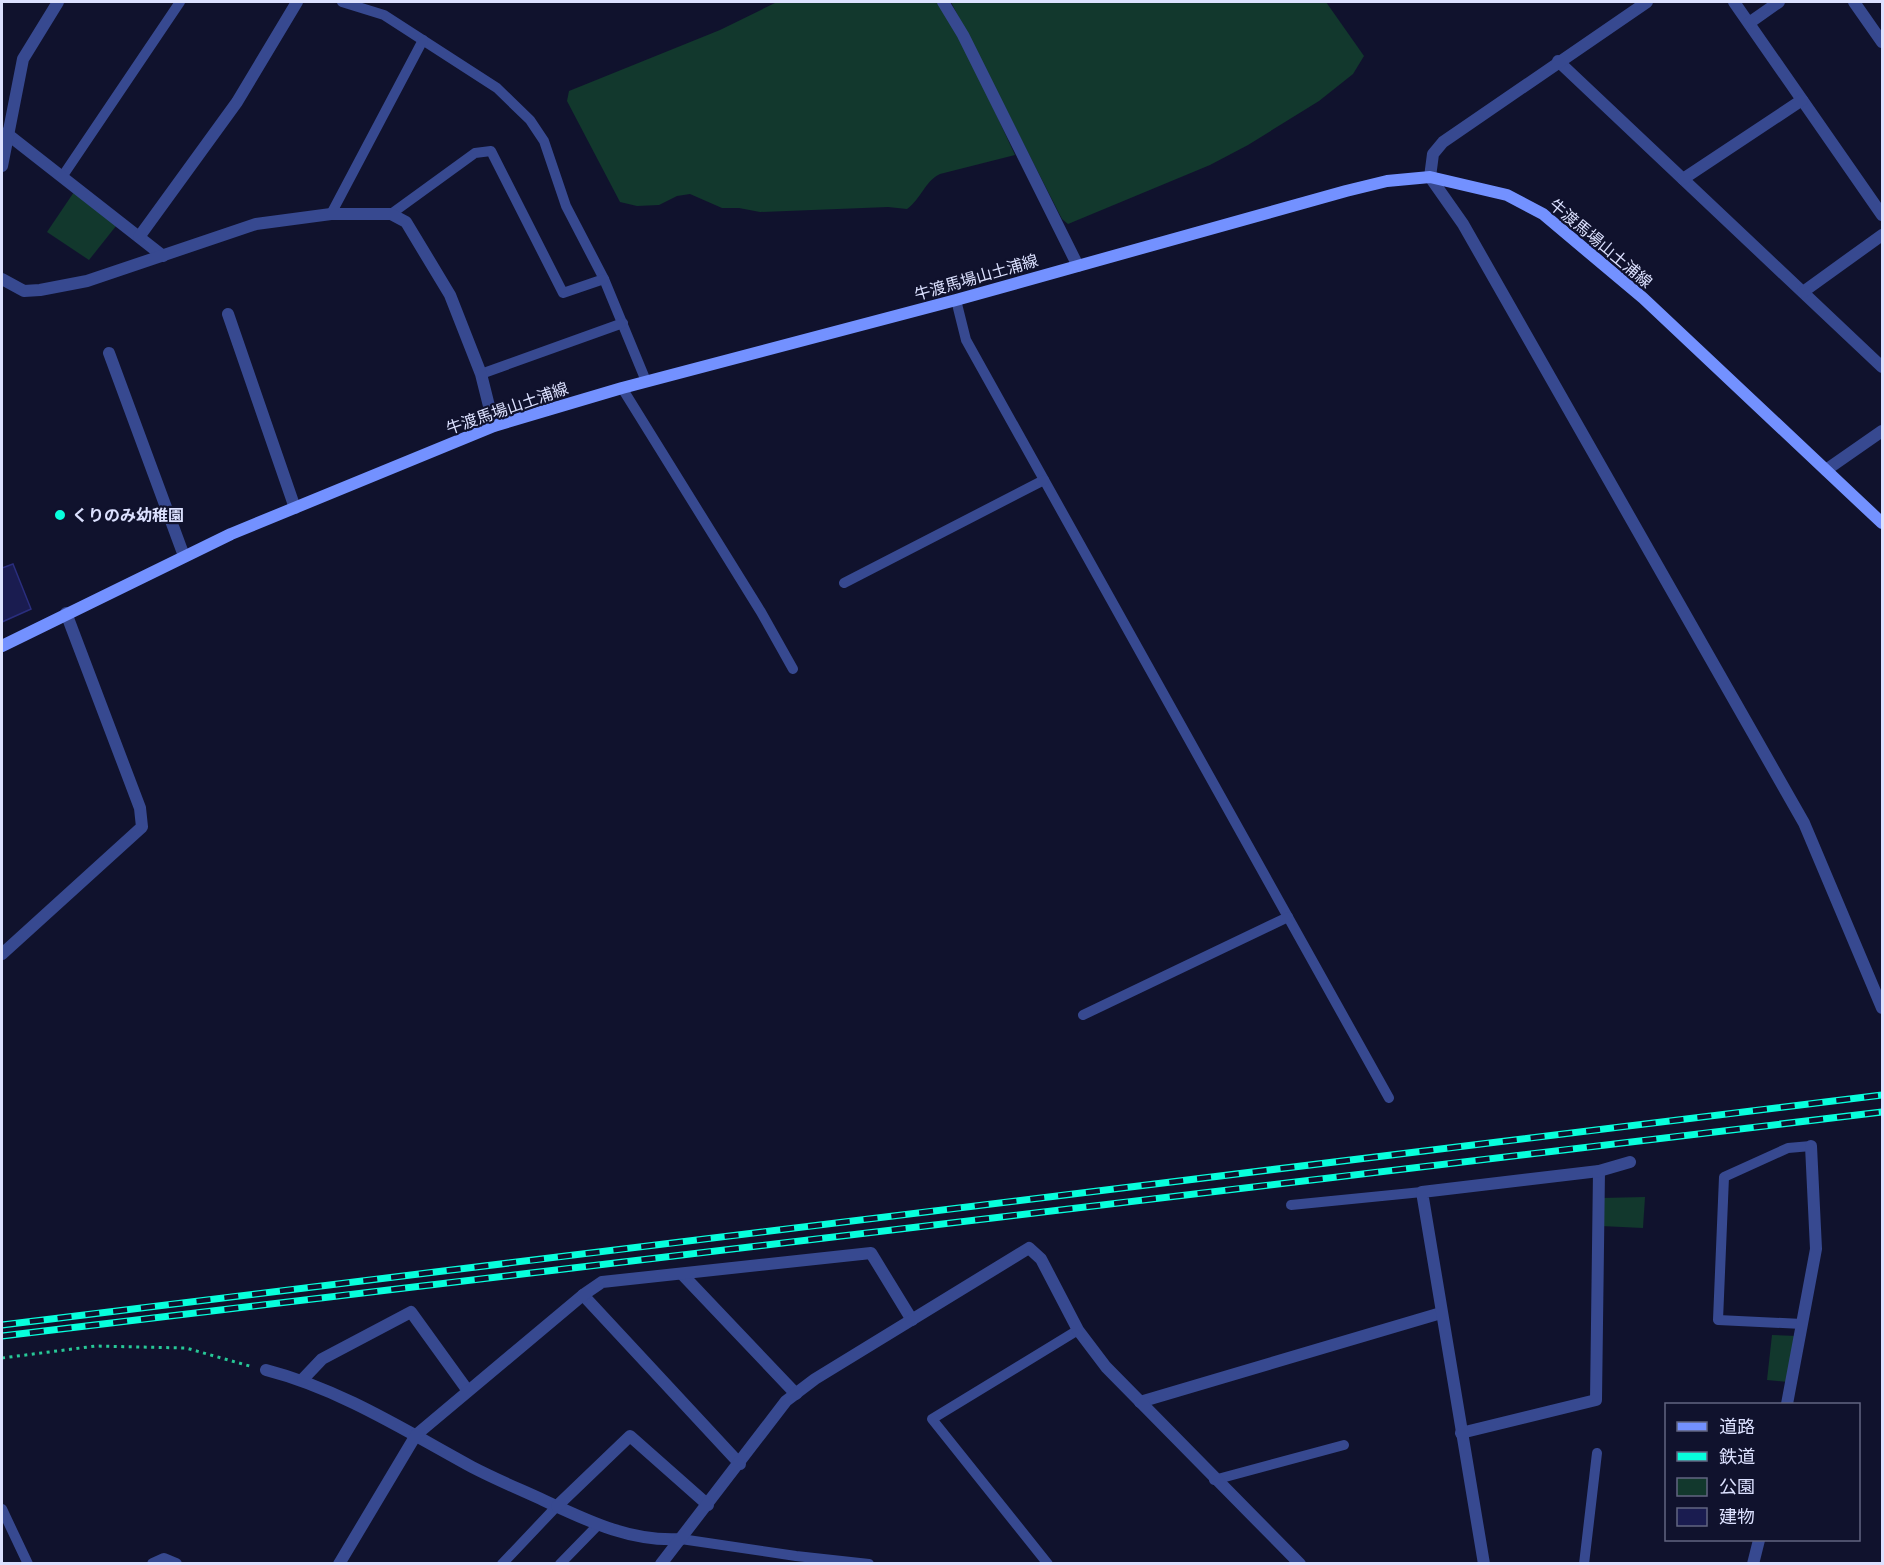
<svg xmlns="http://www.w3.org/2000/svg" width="1884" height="1565" font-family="'Golos Text','Noto Sans JP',sans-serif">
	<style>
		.green { fill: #12382d }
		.building { fill: #1a1c50; stroke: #2a2e7e; stroke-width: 1.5 }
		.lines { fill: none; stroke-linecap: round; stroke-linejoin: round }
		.path { stroke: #27c897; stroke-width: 3; stroke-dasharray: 3 4.5; stroke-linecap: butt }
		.service { stroke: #374990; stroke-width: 10 }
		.minor { stroke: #374990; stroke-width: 12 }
		.tertiary { stroke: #374990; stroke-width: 12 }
		.secondary { stroke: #7391ff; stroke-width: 12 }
		.rail-casing { stroke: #08ffdc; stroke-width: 7 }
		.rail { stroke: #10122d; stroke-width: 4.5; stroke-dasharray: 14; stroke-linecap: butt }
		.poi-dot { fill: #08ffdc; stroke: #10122d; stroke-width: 2 }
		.labels { text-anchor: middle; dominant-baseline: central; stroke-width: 4.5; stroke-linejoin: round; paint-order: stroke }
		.street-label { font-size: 16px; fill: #dce1ff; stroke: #10122d }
		.poi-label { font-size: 16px; font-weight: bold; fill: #dce1ff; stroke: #10122d; text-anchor: start }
	</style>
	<rect width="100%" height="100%" fill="#10122d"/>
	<g class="green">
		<path d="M777 2H938L962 41 1015 155 940 174C924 182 922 198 907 209L888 207 760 212 739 208H722L690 194 677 196 659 205 637 206 620 202 567 101 569 91 720 30Z"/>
		<path d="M951 2H1326L1364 56 1353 74 1319 101 1248 145 1210 165 1068 224 1062 219Z"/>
		<path d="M74 192 116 226 89 260 47 232Z"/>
		<path d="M1645 1197 1643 1228 1601 1226V1198Z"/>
		<path d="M1772 1335 1797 1336 1788 1382 1767 1380Z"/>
	</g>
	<path class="building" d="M13 564 31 609 2 622V568Z"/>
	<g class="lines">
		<path class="path" d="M2 1358 96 1346 186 1348 253 1367"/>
		<g class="service">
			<path d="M342 2 384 15 497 88 530 120 544 141 566 206 604 279 646 381"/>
			<path d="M62 177 180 2"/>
			<path d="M331 214 423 40"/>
			<path d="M391 214 475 153 491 151 563 293 604 279"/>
			<path d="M956 300 966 340 1389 1098"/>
			<path d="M481 374 623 323"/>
			<path d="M622 388 761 612 793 669"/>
			<path d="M844 583 1044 480"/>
			<path d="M1083 1015 1288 917"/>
			<path d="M1291 1205 1422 1192"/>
			<path d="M1802 1324 1718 1320 1724 1177 1788 1148 1811 1146"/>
			<path d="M1214 1480 1344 1445"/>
			<path d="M2 1509 28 1564"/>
			<path d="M681 1539 796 1556 869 1564"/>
			<path d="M502 1564 557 1506"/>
			<path d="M560 1564 598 1525"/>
			<path d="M1048 1564 932 1419 1078 1330"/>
			<path d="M1584 1564 1597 1453"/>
		</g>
		<g class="minor">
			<path d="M943 2 963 35 1078 266"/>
			<path d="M1734 2 1882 215"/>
			<path d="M1854 2 1882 42"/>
			<path d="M1749 23 1779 2"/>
			<path d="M1558 61 1882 367"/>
			<path d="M6 133 163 256"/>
			<path d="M2 166 23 59 58 2"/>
			<path d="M1430 177 1463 224 1804 823 1882 1008"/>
			<path d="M1683 179 1802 100"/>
			<path d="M139 237 237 102 297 2"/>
			<path d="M2 279 24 291 40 290 87 281 256 224 331 214H391L406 222 450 295 481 374 494 426"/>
			<path d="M1803 292 1882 235"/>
			<path d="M228 314 295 508"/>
			<path d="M109 353 184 556"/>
			<path d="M2 954 142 827 140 808 66 613"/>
			<path d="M682 1274 796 1394"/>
			<path d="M583 1295 740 1464"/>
			<path d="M266 1370C340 1389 406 1431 472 1467 495 1479 519 1489 543 1500 588 1521 630 1542 681 1539"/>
			<path d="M303 1379 322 1359 411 1312 468 1391"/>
			<path d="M1140 1402 1441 1313"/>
			<path d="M1787 1404 1816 1249 1811 1146"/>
			<path d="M1461 1433 1596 1400 1599 1171"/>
			<path d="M557 1506 630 1436 708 1505"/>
			<path d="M153 1564 164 1559 176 1564"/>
			<path d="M339 1564 416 1435 583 1295 602 1282 871 1253 912 1320"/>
			<path d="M661 1564 786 1401 815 1379 1029 1248 1041 1259 1078 1330 1106 1367 1300 1564"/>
			<path d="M1484 1564 1422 1192 1599 1171 1630 1162"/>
			<path d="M1753 1564 1759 1540"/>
		</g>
		<g class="tertiary">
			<path d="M1430 177 1433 154 1443 142 1647 2"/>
			<path d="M1826 470 1882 431"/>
		</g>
		<path class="secondary" d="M2 646 231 534 494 426 622 388 956 300 1346 191 1387 181 1430 177 1507 195 1543 214 1643 298 1882 523"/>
		<g class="rail-casing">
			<g id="rail">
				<path d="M2 1325 1882 1095"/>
				<path d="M2 1336 1882 1112"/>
			</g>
		</g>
		<use href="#rail" class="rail"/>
	</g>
	<circle class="poi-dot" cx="60" cy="515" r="6"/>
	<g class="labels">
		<g class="street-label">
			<text transform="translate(1601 243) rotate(40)">牛渡馬場山土浦線</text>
			<text transform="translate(976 277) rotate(-16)">牛渡馬場山土浦線</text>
			<text transform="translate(507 408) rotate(-19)">牛渡馬場山土浦線</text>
		</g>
		<g class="poi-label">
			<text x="72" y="515">くりのみ幼稚園</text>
		</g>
	</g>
	<rect width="1884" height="1565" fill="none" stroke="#dce1ff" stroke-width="6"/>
	<rect x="1665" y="1403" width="195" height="138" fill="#10122d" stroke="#626581" stroke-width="1.5"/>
	<rect x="1677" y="1422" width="30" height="9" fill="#7391ff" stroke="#626581" stroke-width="1.5"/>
	<text x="1719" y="1433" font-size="18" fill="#dce1ff">道路</text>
	<rect x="1677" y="1452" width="30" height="9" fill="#08ffdc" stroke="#626581" stroke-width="1.5"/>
	<text x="1719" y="1463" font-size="18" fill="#dce1ff">鉄道</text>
	<rect x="1677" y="1478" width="30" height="18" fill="#12382d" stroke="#626581" stroke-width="1.5"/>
	<text x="1719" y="1493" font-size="18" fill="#dce1ff">公園</text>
	<rect x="1677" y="1508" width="30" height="18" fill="#1a1c50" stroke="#626581" stroke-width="1.5"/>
	<text x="1719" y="1523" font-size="18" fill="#dce1ff">建物</text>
</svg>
